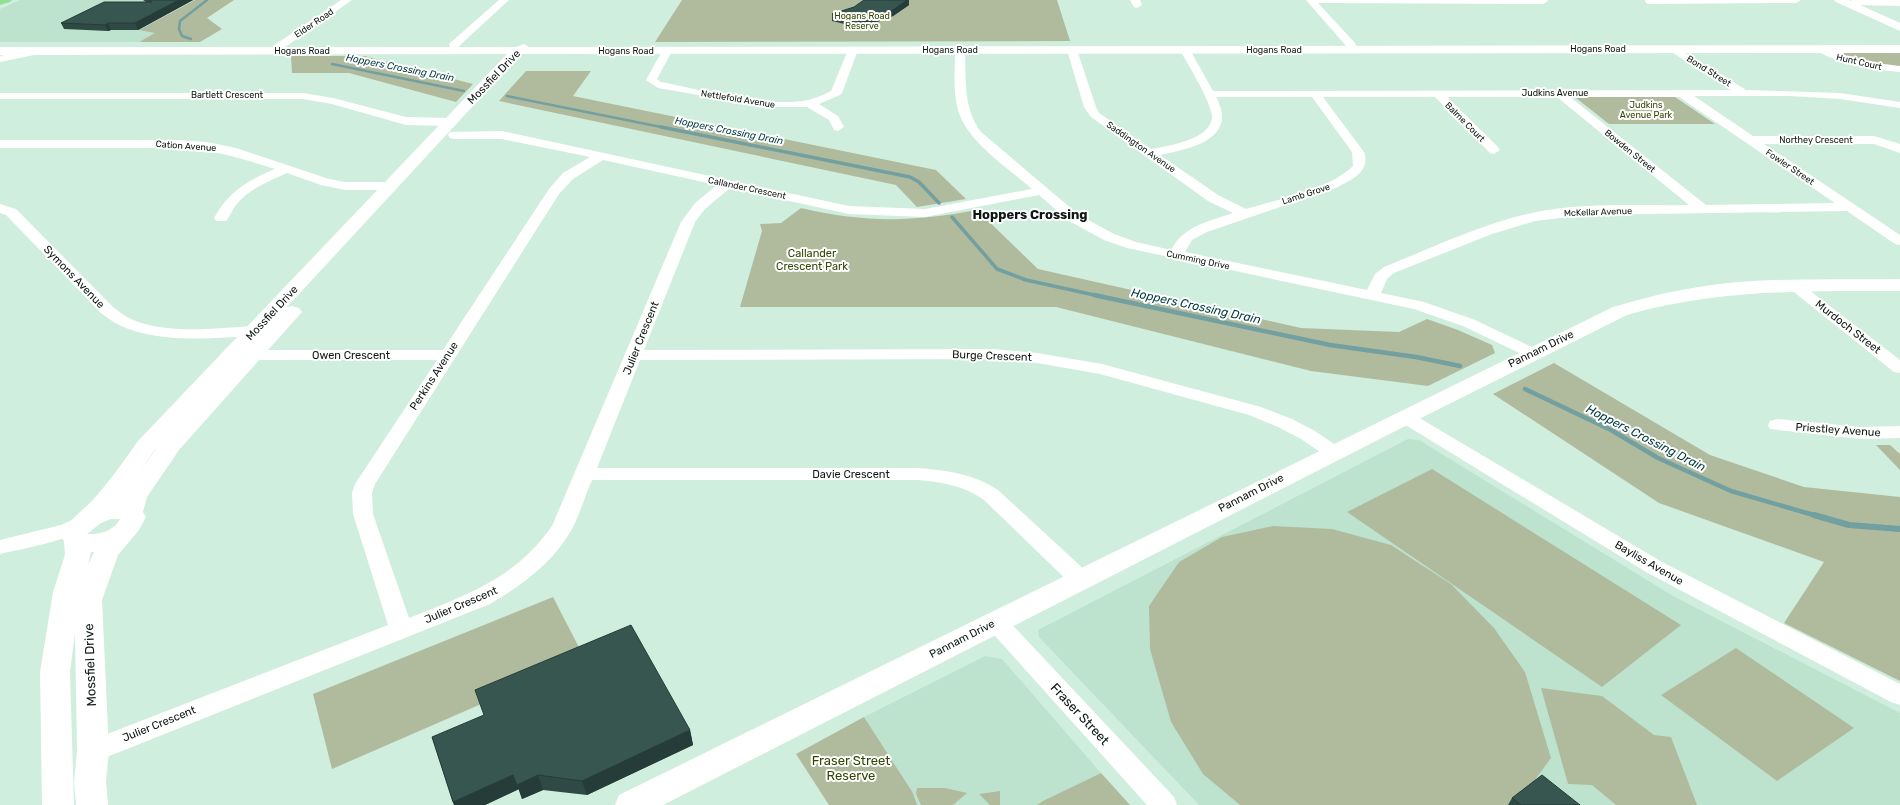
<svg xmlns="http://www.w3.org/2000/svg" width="1900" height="805" font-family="Rubik,sans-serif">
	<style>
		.built { fill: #bde3cf }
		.green { fill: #b0bb9e }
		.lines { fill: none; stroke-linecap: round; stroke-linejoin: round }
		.stream-far3 { stroke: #729f9f; stroke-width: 2.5 }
		.stream-far2 { stroke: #729f9f; stroke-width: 3.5 }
		.stream-far1 { stroke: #729f9f; stroke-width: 4.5 }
		.stream { stroke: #729f9f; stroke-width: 6 }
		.minor { fill: #fff; fill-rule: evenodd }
		.tertiary { fill: #fff; fill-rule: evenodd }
		.trunk { fill: #94e092; fill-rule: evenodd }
		.wall { fill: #2f4a45 }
		.shaded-wall { fill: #263c38 }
		.building { fill: #375650; stroke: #263c38 }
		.labels { text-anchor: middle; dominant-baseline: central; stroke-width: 4; stroke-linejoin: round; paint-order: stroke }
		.far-park-label { font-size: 9px; fill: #344500; stroke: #fff }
		.far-street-label { font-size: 9px; fill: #0d1812; stroke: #fff }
		.far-water-label { font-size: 10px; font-style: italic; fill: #003b3e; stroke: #fff }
		.street-label { font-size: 11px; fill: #0d1812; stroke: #fff }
		.park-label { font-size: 11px; fill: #344500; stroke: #fff }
		.water-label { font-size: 12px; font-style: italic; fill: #003b3e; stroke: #fff }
		.far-district-label { font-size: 13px; font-weight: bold; fill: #0d1812; stroke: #fff }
		.near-street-label { font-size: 13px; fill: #0d1812; stroke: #fff }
		.near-park-label { font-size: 13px; fill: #344500; stroke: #fff }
	</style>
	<rect width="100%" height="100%" fill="#d0eede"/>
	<g class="built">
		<path d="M20 0H195L140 29 156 33 139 42H0V9Z"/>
		<path d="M1408 439 1419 440 1673 596 1900 713V805H1199L1039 637 1038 630Z"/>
		<path d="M985 656 1002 659 1101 773 1037 805H917L913 793 864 717Z"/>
	</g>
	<g class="green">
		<path d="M195 0H234L207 18 222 29 200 42H139L155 33 139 30Z"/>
		<path d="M682 0H1057L1070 41 655 42Z"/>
		<path d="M1837 51H1900V68L1836 55Z"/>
		<path d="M291 56H365L473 84 456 102 349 73H292Z"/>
		<path d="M526 71H591L573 96 936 170 966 199 917 207 896 185 499 101Z"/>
		<path d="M1578 97H1675L1715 124H1609L1576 98Z"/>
		<path d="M801 208C866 223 912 222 977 210L1038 269 1301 328 1399 332 1427 319 1458 330 1492 345 1495 353 1428 386 1311 371 1056 307H740L762 231 760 224 781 223Z"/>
		<path d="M1554 363 1710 455 1804 487 1900 497V681L1784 623 1824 562 1659 503 1493 394Z"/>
		<path d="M1876 445H1890L1900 454V470Z"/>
		<path d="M1432 469 1681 625 1602 687 1347 512Z"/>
		<path d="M1273 526 1332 529 1391 545 1451 584 1494 628 1525 672 1551 758 1523 796 1511 805H1240L1203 774 1171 722 1150 649 1149 606 1179 562 1222 537Z"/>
		<path d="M553 597 585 659 332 769 313 694Z"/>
		<path d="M1736 648 1854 728 1777 781 1661 695Z"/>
		<path d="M1541 688 1602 696 1654 735 1671 737 1697 805H1616L1592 785 1568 784Z"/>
		<path d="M864 717 913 793 917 805H829L796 754Z"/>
		<path d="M1101 773 1130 805H1037L1043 801Z"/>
		<path d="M917 788H945L967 793 953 805H921L916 794Z"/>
		<path d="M1000 791V805H990L979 794Z"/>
	</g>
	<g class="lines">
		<g class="stream-far3">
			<path d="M191 39 182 36 179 29 180 21 207 0"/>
			<path d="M332 64 464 91"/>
			<path d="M507 96 666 128"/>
		</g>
		<g class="stream-far2">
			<path d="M661 127 910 177 919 182 939 203"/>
			<path d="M952 217 997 269 1026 280 1099 296"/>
		</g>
		<g class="stream-far1">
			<path d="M1094 295 1330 345 1416 357 1460 366"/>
			<path d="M1525 389 1611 430 1658 458 1731 491 1817 516"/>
		</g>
		<path class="stream" d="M1814 515 1849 525 1900 529"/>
		<g class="minor">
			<path d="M341 0H352L284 48H276L275 46 276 44Z"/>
			<path d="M499 0H509L458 47H450L449 45 450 43Z"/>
			<path d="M1130 0H1140L1142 5 1137 8 1134 7Z"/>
			<path d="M1306 0H1547L1548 1 1543 4 1318 3 1355 43 1356 45 1355 47H1347Z"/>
			<path d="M1645 0H1801L1796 3 1649 4 1646 3Z"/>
			<path d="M1852 0H1900V6L1855 5 1850 2Z"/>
			<path d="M1674 46 1746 90 1840 93 1900 102V108L1840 99 1789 96H1694L1753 136H1874L1900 144V153L1874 144H1764L1900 235V245L1895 244 1847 211 1585 215 1535 221 1492 234 1394 273 1387 279 1381 293 1424 302 1475 320 1538 350 1540 354 1538 358 1532 359 1463 326 1414 309 1127 248 1104 240 1069 221 1039 195 925 217 849 214 730 188 705 209 695 222 644 350 994 349 1037 353 1102 364 1261 407 1292 419 1315 431 1340 448 1343 452 1340 456 1333 458 1326 456 1301 439 1278 427 1249 415 1100 374 1037 363 994 359 640 360 597 468H917C945 470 974 474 998 490L1088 573 1091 579 1088 585 1080 587 1072 585 984 500C963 485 941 482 917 480H592C585 496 580 514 572 529 553 563 522 585 490 604L102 759 93 762 84 759 80 751 84 743 388 625 353 514 352 493 355 484 437 360H254L248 359 246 355 248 351 254 350H443L549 189 563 173 590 157 502 139H454L450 138 448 135 450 132 502 131 849 206 925 209 1032 189C1006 166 964 140 957 106 953 88 955 68 955 50L960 47 965 50C966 79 963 108 981 132L1079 215 1114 234 1136 242 1171 250C1183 226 1210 221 1233 213L1208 201 1091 117 1084 107 1067 50 1068 48 1072 47 1077 50 1096 107 1099 113 1151 149C1168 146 1208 140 1212 119 1214 106 1187 63 1180 50L1185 47 1190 50 1213 91 1731 90 1670 51 1669 49 1670 47ZM1216 97H1312L1352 152 1353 166C1328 190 1279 199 1246 209L1218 195 1160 155C1190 149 1239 139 1216 97ZM1323 97H1435L1490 153 1494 154 1500 150 1498 147 1447 97H1557L1689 205C1637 206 1583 202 1532 213 1481 224 1432 248 1384 267L1375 274 1367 290 1185 252 1192 240 1207 232 1336 188C1351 180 1371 172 1364 152ZM1570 97H1679L1835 203 1706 205ZM603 160 717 185 695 203 681 222 552 526C515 579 466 595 409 618L373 514 372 493 375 484 559 194 573 179Z"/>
			<path d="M1820 46 1860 61 1900 66V72C1871 70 1843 65 1816 51L1815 49 1816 47Z"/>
			<path d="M853 47 858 50 842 93 840 95 819 104 838 116 844 127 838 131 834 130 829 120 807 107H767L658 88 646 80 662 51 667 48 672 51 657 79 661 82C702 90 769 108 808 100 816 98 824 95 831 91L848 50Z"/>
			<path d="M40 48 44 49 45 51 44 53 0 62V56Z"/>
			<path d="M0 93H303L333 98 406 117 450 118 456 122 450 126 406 125 332 104 303 99H0Z"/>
			<path d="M0 140H178L207 142 236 148 329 179 345 182H390L395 183 397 186 395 189 390 190H345L321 185 287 173C269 181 249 189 236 205 232 210 230 216 226 221H216L214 218C228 192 248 180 275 169 240 158 215 150 178 148H0Z"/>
			<path d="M0 204 16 209 113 307C119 311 124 316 131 319 167 335 215 328 254 326L260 328 262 331 260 334 254 336C210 338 160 344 119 325 113 322 107 317 101 313L6 215 0 213Z"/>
			<path d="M1795 281 1800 283 1900 360V373L1894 372 1790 289 1787 286 1790 283Z"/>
			<path d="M1405 412 1411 413 1662 562 1900 684V705L1891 702 1646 572 1399 421 1396 417 1399 413Z"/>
			<path d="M1777 419 1860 427 1900 426V438L1860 439 1770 429 1768 425 1770 421Z"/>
			<path d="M85 514 92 516 95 521C85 538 21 549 0 554V540L61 525Z"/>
			<path d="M996 613 1004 616 1174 797 1177 805H1147L988 628 985 622 988 616Z"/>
		</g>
		<g class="tertiary">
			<path d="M1834 0H1849L1900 23V31L1836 2Z"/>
			<path d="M524 44 529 47 1900 45V53L521 54 287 307 292 306 299 308 302 312 179 450 147 497 143 512 146 517 139 530 118 555 102 600 109 751 106 781 108 805H76L74 781 77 751 75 633 70 672 74 805H42L40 672 53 592 65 555 64 541 60 535C70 518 86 509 98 494 113 477 125 459 138 441L507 54 0 55V47H516ZM157 448 139 472 154 451ZM111 519H120C114 531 99 535 87 534L101 523ZM91 552H94L88 565Z"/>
			<path d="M1900 279V291C1808 291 1716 289 1627 315L1413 422 663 805H615L619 795 1613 307C1638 300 1662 293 1687 289 1757 276 1829 280 1900 279Z"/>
		</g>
		<path class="trunk" d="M0 0H12L10 2 0 5Z"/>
	</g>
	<g class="wall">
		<path d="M143 0H193L138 30H111L108 31 64 29 61 23 146 2Z"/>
		<path d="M909 5 893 16 861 28 832 21V14Z"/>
		<path d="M690 730 693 745 587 795 543 790 522 799 519 789 485 805H454L432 737Z"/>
		<path d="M1512 798 1580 805H1508Z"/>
	</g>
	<g class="shaded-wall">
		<path d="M179 0H193L138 30 135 23Z"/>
		<path d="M907 0H909V5L893 16 861 28V22Z"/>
		<path d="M108 23 111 30 108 31 105 25Z"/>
		<path d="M690 730 693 745 587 795 582 781Z"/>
		<path d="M513 775 519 789 485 805H454L453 802Z"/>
		<path d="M538 775 543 790 522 799 517 785Z"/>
	</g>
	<g class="building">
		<path d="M149 0H179L135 23H108L105 25 61 23 104 2H152Z"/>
		<path d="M864 0H907L893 10 861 22 832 14 854 7Z"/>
		<path d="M631 625 690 730 582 781 538 775 517 785 513 775 453 802 432 737 484 715 475 690Z"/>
		<path d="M1542 775 1580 805H1521L1512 798Z"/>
	</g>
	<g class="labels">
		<g class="far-park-label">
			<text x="862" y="16">Hogans Road<tspan x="862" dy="10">Reserve</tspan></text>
			<text x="1646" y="105">Judkins<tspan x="1646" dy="10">Avenue Park</tspan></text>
		</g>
		<g class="far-street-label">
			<text transform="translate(314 23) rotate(-34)">Elder Road</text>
			<text x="1598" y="49">Hogans Road</text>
			<text x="950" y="50">Hogans Road</text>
			<text x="1274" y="50">Hogans Road</text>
			<text x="302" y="51">Hogans Road</text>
			<text x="626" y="51">Hogans Road</text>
			<text transform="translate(1859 62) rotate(13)">Hunt Court</text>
			<text transform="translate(1709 71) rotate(32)">Bond Street</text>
			<text x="1555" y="93">Judkins Avenue</text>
			<text x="227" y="95">Bartlett Crescent</text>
			<text transform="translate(738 99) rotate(9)">Nettlefold Avenue</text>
			<text transform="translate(1465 122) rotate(45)">Balme Court</text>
			<text x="1816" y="140">Northey Crescent</text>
			<text transform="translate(186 146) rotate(4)">Cation Avenue</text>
			<text transform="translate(1141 147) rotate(35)">Saddington Avenue</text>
			<text transform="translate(1630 151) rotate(39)">Bowden Street</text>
			<text transform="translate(1790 167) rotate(34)">Fowler Street</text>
			<text transform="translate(747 188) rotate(12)">Callander Crescent</text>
			<text transform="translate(1306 194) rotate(-18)">Lamb Grove</text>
			<text transform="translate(1598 212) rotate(-2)">McKellar Avenue</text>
			<text transform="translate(1198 260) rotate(12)">Cumming Drive</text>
		</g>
		<g class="far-water-label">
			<text transform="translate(400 68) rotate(11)">Hoppers Crossing Drain</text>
			<text transform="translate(729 131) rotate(11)">Hoppers Crossing Drain</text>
		</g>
		<g class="street-label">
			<text transform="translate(494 77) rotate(-46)">Mossfiel Drive</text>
			<text transform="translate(74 277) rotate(46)">Symons Avenue</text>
			<text transform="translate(272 313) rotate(-47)">Mossfiel Drive</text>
			<text transform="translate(1848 327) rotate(38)">Murdoch Street</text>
			<text transform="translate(641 338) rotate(-68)">Julier Crescent</text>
			<text transform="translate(1541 349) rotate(-26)">Pannam Drive</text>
			<text x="351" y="355">Owen Crescent</text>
			<text transform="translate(992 356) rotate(2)">Burge Crescent</text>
			<text transform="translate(434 376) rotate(-57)">Perkins Avenue</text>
			<text transform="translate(1838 430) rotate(4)">Priestley Avenue</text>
			<text x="851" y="474">Davie Crescent</text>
			<text transform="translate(1251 493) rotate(-27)">Pannam Drive</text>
			<text transform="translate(1649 563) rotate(30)">Bayliss Avenue</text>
			<text transform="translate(461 605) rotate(-23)">Julier Crescent</text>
			<text transform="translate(962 639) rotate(-27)">Pannam Drive</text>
			<text transform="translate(159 724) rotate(-22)">Julier Crescent</text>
		</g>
		<g class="park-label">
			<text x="812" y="253">Callander<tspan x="812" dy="13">Crescent Park</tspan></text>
		</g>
		<g class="water-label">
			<text transform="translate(1196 306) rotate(12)">Hoppers Crossing Drain</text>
			<text transform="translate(1646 438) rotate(27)">Hoppers Crossing Drain</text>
		</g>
		<g class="far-district-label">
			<text x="1030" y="214">Hoppers Crossing</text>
		</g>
		<g class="near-street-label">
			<text transform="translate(90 665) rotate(-92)">Mossfiel Drive</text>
			<text transform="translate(1080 714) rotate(47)">Fraser Street</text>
		</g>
		<g class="near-park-label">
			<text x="851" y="760">Fraser Street<tspan x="851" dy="15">Reserve</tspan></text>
		</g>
	</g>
</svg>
